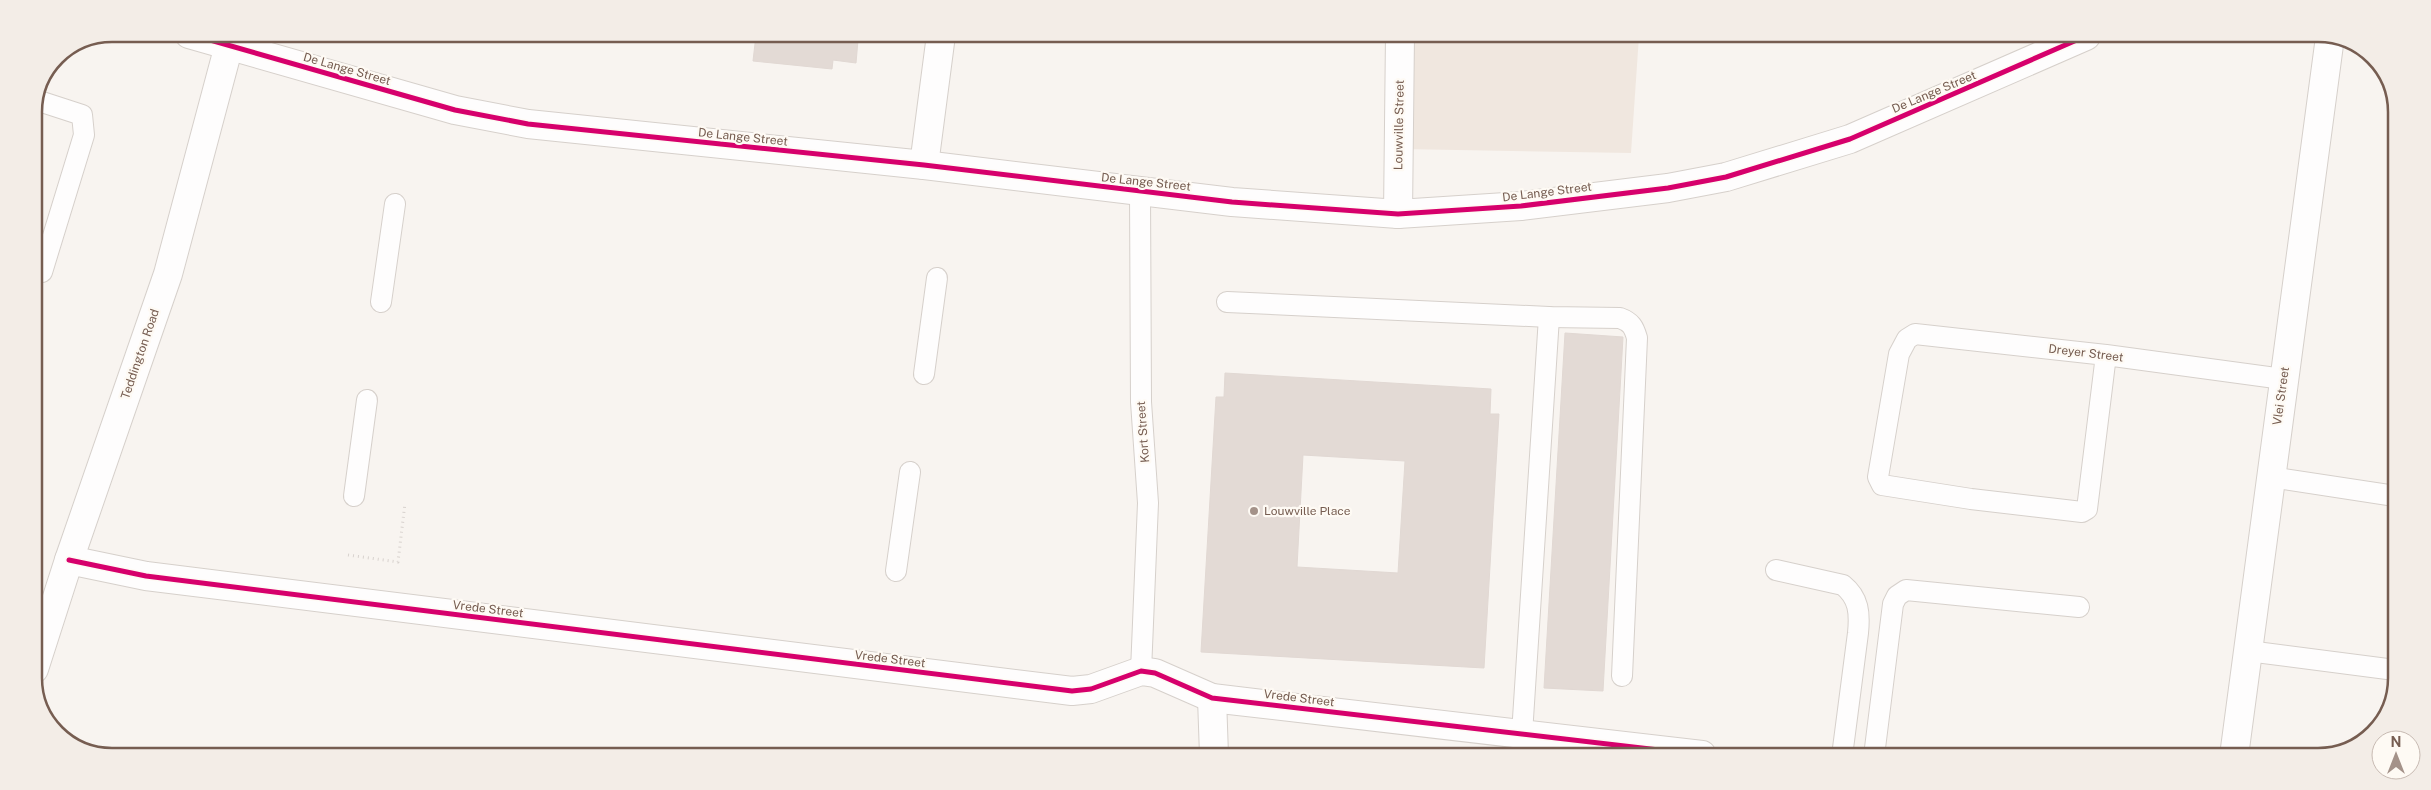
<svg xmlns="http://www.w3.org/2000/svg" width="2431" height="790" font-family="'Public Sans',sans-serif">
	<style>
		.residential { fill: #f0e7df }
		.building { fill: #e3dad5; stroke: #e1d8d3; fill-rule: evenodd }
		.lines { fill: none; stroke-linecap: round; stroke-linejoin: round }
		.service-casing { stroke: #d6d0cb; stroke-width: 22 }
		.minor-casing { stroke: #d6d0cb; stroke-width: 30 }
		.path { stroke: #d8d2ce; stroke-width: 3; stroke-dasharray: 1 4; stroke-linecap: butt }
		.service { stroke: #fefdfd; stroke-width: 20 }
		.minor { stroke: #fefdfd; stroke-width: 28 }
		.cycleway-casing { stroke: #fefaf4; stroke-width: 8 }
		.cycleway { stroke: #d6006c; stroke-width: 5 }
		.poi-dot { fill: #a49289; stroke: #fefaf4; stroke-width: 2 }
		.labels { text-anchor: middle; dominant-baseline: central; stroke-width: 4.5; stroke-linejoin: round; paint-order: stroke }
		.street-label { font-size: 12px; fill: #765d51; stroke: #fefaf4 }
		.poi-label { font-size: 12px; fill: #765d51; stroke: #fefaf4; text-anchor: start }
		.rim { fill: none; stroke: #765d51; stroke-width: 2.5 }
	</style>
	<rect width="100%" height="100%" fill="#f8f4f0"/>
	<path class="residential" d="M1403 35 1639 36 1631 153 1401 149Z"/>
	<g class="building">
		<path d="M756 35H869L868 41 858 40 856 63 833 60 832 69 753 61Z"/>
		<path d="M1565 333 1623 337 1603 691 1544 688Z"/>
		<path d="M1225 373 1491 389 1490 414H1499L1484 668 1201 652 1216 397H1224ZM1303 455 1405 461 1398 573 1297 567Z"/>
	</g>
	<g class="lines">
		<g class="service-casing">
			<g id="service">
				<path d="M39 101 82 115 84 135 42 272"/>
				<path d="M1140 192 1141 402 1148 503 1141 671"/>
				<path d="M381 302 395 204"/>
				<path d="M1227 302 1549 317 1620 318C1631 322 1634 327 1637 338L1622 676"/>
				<path d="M2106 355 2087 509 2082 512 1971 499 1882 485 1878 477 1899 354 1907 339 1915 334 2106 355 2283 379"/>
				<path d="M924 374 937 278"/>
				<path d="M2270 477 2395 496"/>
				<path d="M354 496 367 400"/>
				<path d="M1776 570 1843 585C1859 598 1860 613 1858 633L1842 756"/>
				<path d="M896 571 910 472"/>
				<path d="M2248 651 2395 670"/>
				<path d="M1522 734 1549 317"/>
				<path d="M1874 756 1893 604 1897 596 1906 590 2079 607"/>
			</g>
		</g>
		<g class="minor-casing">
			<g id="minor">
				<path d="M189 34 455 110 528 124 924 165 1232 202 1398 214 1521 206 1668 188 1726 177 1850 139 2086 36"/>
				<path d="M924 165 941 35"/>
				<path d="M1398 214 1400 35"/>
				<path d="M69 560 146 576 1072 691 1091 689 1141 671 1155 673 1212 698 1702 755"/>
				<path d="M34 669 69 560 168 274 232 34"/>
				<path d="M1212 698 1214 755"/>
				<path d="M2234 756 2330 37"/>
			</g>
		</g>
		<path class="path" d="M348 555 398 562 405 503"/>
		<use href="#service" class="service"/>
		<use href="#minor" class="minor"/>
		<g class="cycleway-casing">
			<g id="cycleway">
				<path d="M189 34 455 110 528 124 924 165 1232 202 1398 214 1521 206 1668 188 1726 177 1850 139 2086 36"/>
				<path d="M69 560 146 576 1072 691 1091 689 1141 671 1155 673 1212 698 1702 755"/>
			</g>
		</g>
		<use href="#cycleway" class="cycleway"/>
	</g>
	<circle class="poi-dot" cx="1254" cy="511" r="5"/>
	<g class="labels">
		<g class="street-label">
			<text transform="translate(347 69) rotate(16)">De Lange Street</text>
			<text transform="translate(1934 92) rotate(-23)">De Lange Street</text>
			<text transform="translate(1399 125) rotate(-89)">Louwville Street</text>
			<text transform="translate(743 137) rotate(6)">De Lange Street</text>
			<text transform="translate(1146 182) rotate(6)">De Lange Street</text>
			<text transform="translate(1547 192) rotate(-7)">De Lange Street</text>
			<text transform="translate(2086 353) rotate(7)">Dreyer Street</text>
			<text transform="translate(140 354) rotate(-71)">Teddington Road</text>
			<text transform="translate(2281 396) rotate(-82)">Vlei Street</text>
			<text transform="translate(1143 432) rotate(-94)">Kort Street</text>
			<text transform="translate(488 609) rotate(7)">Vrede Street</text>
			<text transform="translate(890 659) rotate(7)">Vrede Street</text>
			<text transform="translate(1299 698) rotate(7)">Vrede Street</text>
		</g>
		<g class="poi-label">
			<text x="1264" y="511">Louwville Place</text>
		</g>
	</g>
	<path d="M0 0H2431V790H0ZM112 42H2318A70 70 0 0 1 2388 112V678A70 70 0 0 1 2318 748H112A70 70 0 0 1 42 678V112A70 70 0 0 1 112 42Z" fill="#f3ede7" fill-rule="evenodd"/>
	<path class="rim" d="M112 42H2318A70 70 0 0 1 2388 112V678A70 70 0 0 1 2318 748H112A70 70 0 0 1 42 678V112A70 70 0 0 1 112 42Z"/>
	<g transform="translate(2396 755)"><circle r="24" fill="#fefaf4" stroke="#c8bbb3"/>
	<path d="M0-4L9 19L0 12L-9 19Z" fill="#a49289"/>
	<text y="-8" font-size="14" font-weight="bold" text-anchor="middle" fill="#765d51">N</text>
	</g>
</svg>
